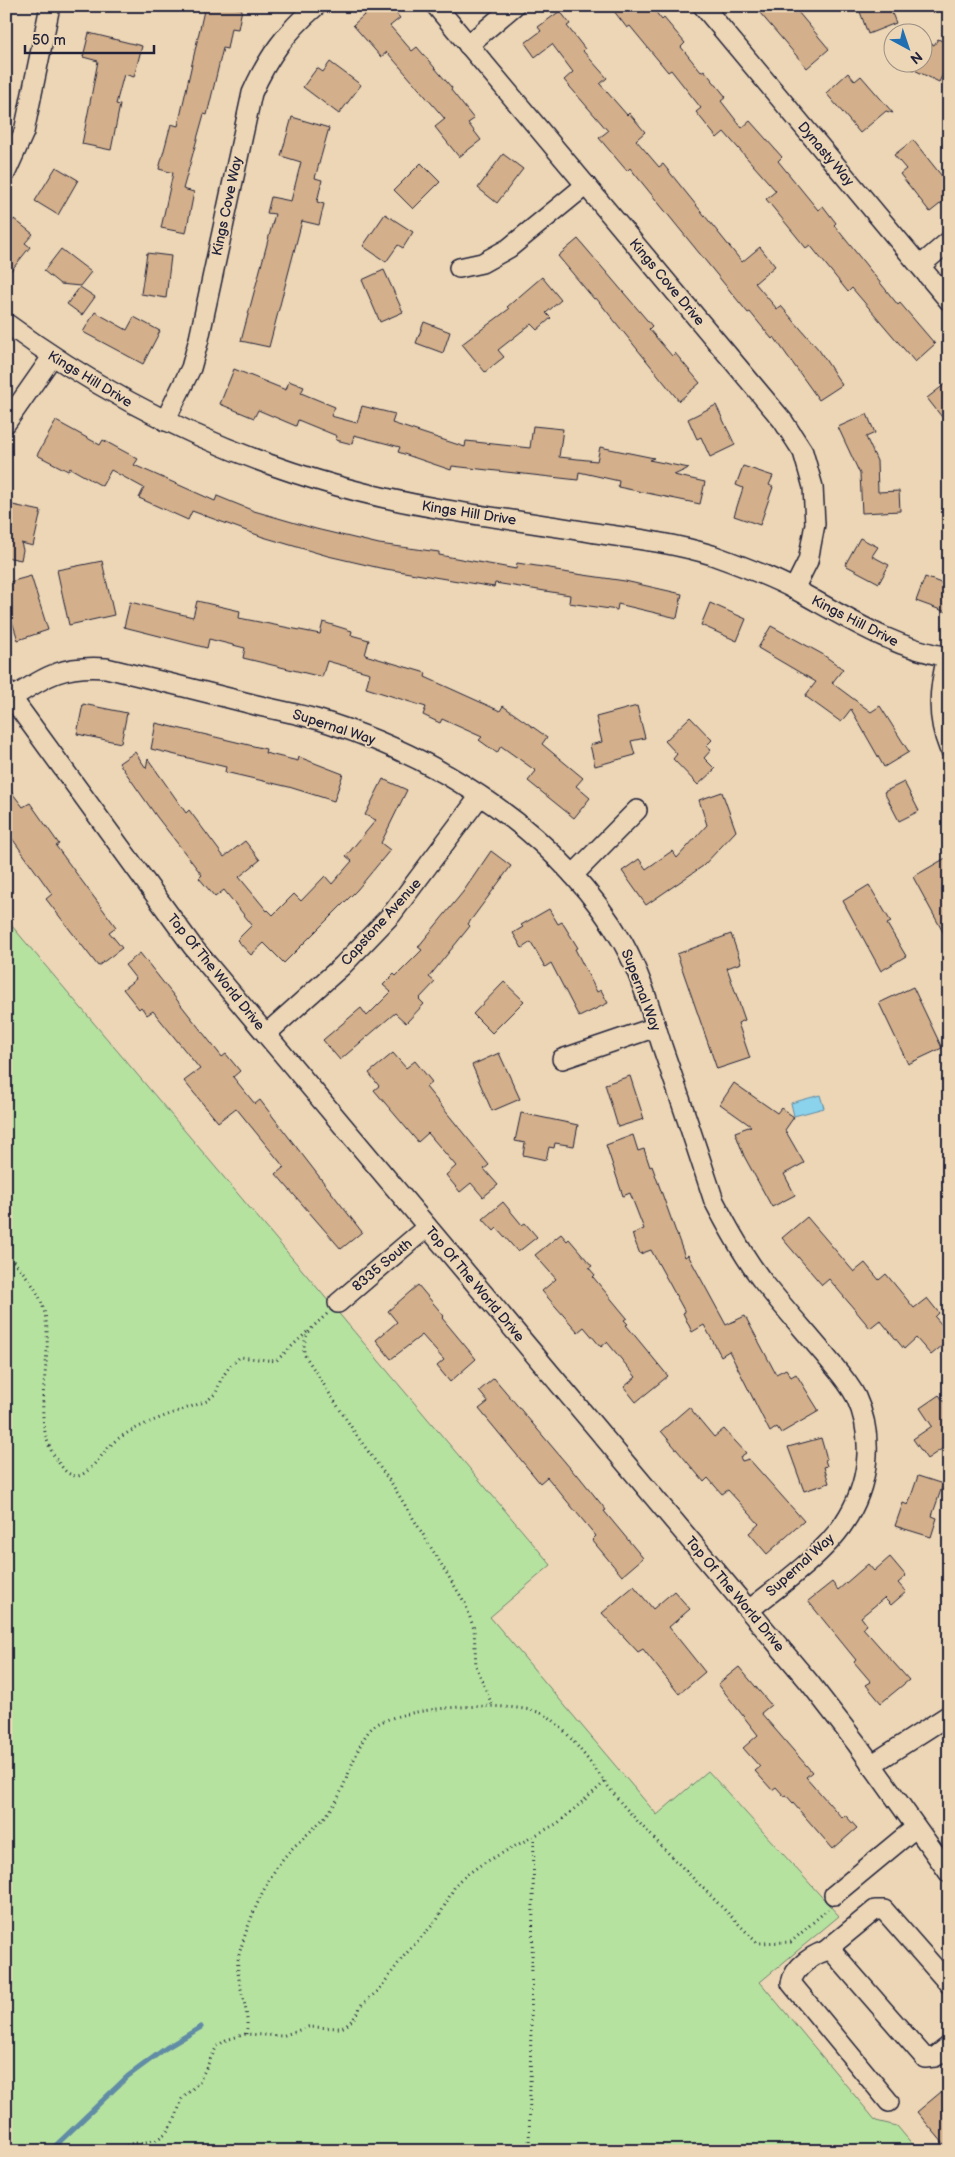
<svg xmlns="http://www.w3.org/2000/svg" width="955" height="2157" font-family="'Balsamiq Sans',sans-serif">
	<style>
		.green { fill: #b6e2a0; stroke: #6c826e }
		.water { fill: #8bd2ec; stroke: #618ca5 }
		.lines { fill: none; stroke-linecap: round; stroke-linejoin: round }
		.stream { stroke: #618ca5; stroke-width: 5 }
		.building { fill: #d3b08b; stroke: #22223b }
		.minor-casing { stroke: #22223b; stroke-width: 22 }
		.path { stroke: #22223b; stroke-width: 3; stroke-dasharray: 1 4; stroke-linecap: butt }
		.minor { stroke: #ecd6b5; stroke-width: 19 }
		.labels { text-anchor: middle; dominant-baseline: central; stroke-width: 4; stroke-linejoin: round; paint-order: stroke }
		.street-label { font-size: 14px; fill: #22223b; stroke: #ecd6b5 }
	</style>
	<rect width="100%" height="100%" fill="#ecd6b5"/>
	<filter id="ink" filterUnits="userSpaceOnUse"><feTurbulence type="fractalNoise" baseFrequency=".02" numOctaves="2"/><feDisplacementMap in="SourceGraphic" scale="10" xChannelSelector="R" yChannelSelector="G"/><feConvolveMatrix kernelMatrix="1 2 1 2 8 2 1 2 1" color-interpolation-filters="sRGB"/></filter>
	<g filter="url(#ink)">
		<path class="green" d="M6 919 551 1565 490 1617 657 1815 708 1771 839 1916 760 1982 876 2121 897 2126 918 2151H6Z"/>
		<path class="water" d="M820 1095 824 1108 794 1116 791 1103Z"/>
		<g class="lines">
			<path class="stream" d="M50 2151 128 2076 166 2048 201 2027"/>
		</g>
		<g class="building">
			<path d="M205 6H226L242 9 238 29 231 28 227 49 223 48 207 115 204 114 183 189 194 192 186 233 161 228 173 173 159 169 171 124 178 126Z"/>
			<path d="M374 6H390L400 18 390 26 412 51 417 47 452 88 451 90 474 119 468 123 481 140 459 157 435 127 445 119 387 52 381 57 353 25Z"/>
			<path d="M610 6H651L662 20 664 18 685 43 681 47 701 72 704 70 726 97 721 101 742 128 750 121 782 157 778 161 818 210 823 206 836 223 834 225 898 305 900 303 935 344 915 362 852 288 848 292 810 245 806 248 766 199 776 191 724 132 717 138 696 112 701 108 671 70 668 72 630 26 627 28Z"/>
			<path d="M754 6H793L829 49 807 68Z"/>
			<path d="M858 6H889L896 23 868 34Z"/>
			<path d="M560 11 570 24 567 26 585 49 583 51 607 78 600 84 627 115 629 113 645 132 636 140 659 167 663 164 742 262 760 247 775 266 755 283 777 309 781 306 819 350 842 385 819 400 774 337 772 339 750 312 748 313 630 168 627 171 599 138 608 131 564 80 573 72 552 44 535 57 525 43 541 31 538 27Z"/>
			<path d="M89 33 142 46 134 77 124 74 116 104 120 105 111 150 82 144 98 61 83 57Z"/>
			<path d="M938 39 949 44V62L939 82 898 62H922V40L934 45Z"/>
			<path d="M330 62 361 85 339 114 303 87 317 68 323 72Z"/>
			<path d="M848 73 855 81 861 76 893 113 886 111 860 133 826 93Z"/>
			<path d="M292 117 329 128 315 178 322 180 317 202 324 204 319 225 302 221 269 347 241 341 275 214 267 213 271 197 291 201 301 162 281 156Z"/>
			<path d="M913 140 949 185V197L930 212 900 174 906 169 894 155Z"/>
			<path d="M503 154 523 169 497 203 478 188Z"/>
			<path d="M421 163 440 182 413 209 394 190Z"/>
			<path d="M56 167 78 180 58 215 35 201Z"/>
			<path d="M385 214 413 232 403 248 398 245 386 262 363 246Z"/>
			<path d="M14 219 33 234 25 243 30 247 6 277V230Z"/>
			<path d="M578 239 652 326 649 329 672 356 675 353 700 383 679 401 596 298 594 299 558 256Z"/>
			<path d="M61 249 91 272 80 286 60 284 44 271Z"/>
			<path d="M147 253 171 256 166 298 141 294Z"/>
			<path d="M384 270 403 312 380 322 362 280Z"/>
			<path d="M542 277 561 300 546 313 551 318 537 330 531 324 498 350 504 357 485 372 462 344 509 309 507 307Z"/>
			<path d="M80 287 95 297 82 315 67 304Z"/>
			<path d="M95 312 127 330 134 317 160 331 143 364 83 332Z"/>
			<path d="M424 322 450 332 443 353 416 343Z"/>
			<path d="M234 369 286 390 289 381 304 387 301 393 335 407 331 416 357 423 362 406 395 414 392 423 465 447 466 441 530 448 533 426 563 429 559 457 597 461 600 447 654 458 649 460 689 468 674 475 705 482 700 504 618 487 619 481 579 472 578 480 452 466 451 470 398 452 400 447 354 435 352 444 336 440 337 436 298 420 296 426 258 410 254 418 220 404Z"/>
			<path d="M949 381V426L927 398Z"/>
			<path d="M716 405 735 445 710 457 701 437 697 439 688 419Z"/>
			<path d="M867 414 875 433 866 437 877 461 878 492 899 491 900 511 862 513 860 474 838 427Z"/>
			<path d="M56 421 100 445 103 440 138 459 134 465 215 501 217 496 254 511 316 529 379 544 439 552V555L516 569 517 563 556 569V571L625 581 682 594 677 618 618 604 617 610 569 603 570 595 495 583 494 587 380 568 328 556 263 537 192 511 188 520 139 498 144 488 111 470 102 486 70 468 68 471 37 455Z"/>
			<path d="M743 466 773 476 769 485 773 487 760 525 734 516 743 488 736 485Z"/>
			<path d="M8 504 41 511 33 546 21 543 23 550 21 560 6 557Z"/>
			<path d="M860 538 878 547 872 556 889 565 879 583 845 565Z"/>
			<path d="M102 561 114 615 69 625 57 570Z"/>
			<path d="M31 576 48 630 18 640 10 615 6 616V583Z"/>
			<path d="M925 577 949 586V613L916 601Z"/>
			<path d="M197 601 240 611 239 618 320 634 323 622 352 631 351 635 369 640 365 655 426 673 425 677 500 711 503 706 547 737 542 744 583 778 576 786 590 798 574 818 528 781 536 771 501 746 497 753 479 740 482 737 442 719 440 723 423 715 426 707 366 688 370 673 327 661 322 677 243 658 245 648 209 639 207 648 124 627 130 602 193 617Z"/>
			<path d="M710 603 746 619 737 641 701 625Z"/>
			<path d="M771 626 822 654 843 669 832 683 871 712 880 706 909 752 884 767 851 709 841 722 805 696 816 682 758 648Z"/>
			<path d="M83 704 127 713 121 743 77 734Z"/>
			<path d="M637 706 645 738 631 741 635 755 595 766 590 745 602 742 596 717Z"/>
			<path d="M690 717 712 740 706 746 711 750 704 758 715 769 698 785 673 759 677 754 665 741Z"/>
			<path d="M156 723 266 749 265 753 298 761 299 757 343 774 334 801 289 787 225 772 226 767 151 749Z"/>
			<path d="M135 752 146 768 148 759 186 813 189 810 224 857 245 841 260 860 239 877 267 911 268 910 273 915 294 894 301 901 325 876 332 884 352 861 346 856 376 820 365 815 383 779 407 790 381 843 390 850 357 890 284 963 264 943 251 955 237 940 252 925 224 890 215 897 199 878 202 875 157 817 119 763Z"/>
			<path d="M904 782 919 811 899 821 884 792Z"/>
			<path d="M6 785 23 807 30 803 59 844 56 846 116 927 109 932 122 948 98 966 46 899 52 894 6 830Z"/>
			<path d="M722 792 736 831 703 866 646 905 622 871 639 859 646 869 672 851 677 858 707 825 699 800Z"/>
			<path d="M491 851 511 866 468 924 470 926 429 977 435 982 419 999 424 1004 406 1023 395 1013 340 1060 323 1040 361 1008 367 1016 391 992 383 985 394 974 396 976 422 950 418 947 463 892Z"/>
			<path d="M949 856V943L913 877Z"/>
			<path d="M869 885 891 922 887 924 906 956 881 971 843 901Z"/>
			<path d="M549 909 558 924 562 922 578 948 575 949 597 992 601 990 608 1003 579 1017 551 963 545 967 531 942 522 948 513 933 523 927 521 925Z"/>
			<path d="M731 934 741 963 727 968 745 1020 738 1023 750 1058 717 1069 677 954Z"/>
			<path d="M140 953 222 1057 226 1054 240 1071 233 1077 255 1104 260 1100 362 1232 341 1249 276 1174 284 1167 236 1108 218 1122 184 1081 200 1069 153 1011 147 1015 141 1007 139 1009 123 989 136 979 125 965Z"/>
			<path d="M504 982 524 1001 492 1033 473 1014Z"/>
			<path d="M913 987 942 1048 908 1064 879 1003Z"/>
			<path d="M393 1053 406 1068 415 1061 432 1082 426 1087 489 1165 484 1169 498 1185 483 1197 471 1183 460 1192 446 1175 456 1166 428 1133 418 1142 374 1090 379 1086 369 1073Z"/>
			<path d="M499 1053 520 1099 492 1111 472 1065Z"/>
			<path d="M630 1076 644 1119 618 1127 605 1084Z"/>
			<path d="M734 1083 777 1113 781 1108 794 1117 785 1130 804 1163 784 1174 795 1195 772 1207 744 1156 735 1132 751 1126 720 1104Z"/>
			<path d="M521 1113 578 1125 574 1146 555 1143 554 1148 549 1147 546 1160 523 1155 525 1143 515 1141Z"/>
			<path d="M633 1135 638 1151 644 1149 650 1167 652 1166 685 1257 688 1255 726 1325 745 1316 776 1374 786 1369 791 1377 796 1374 819 1411 781 1433 777 1427 770 1432 729 1351 721 1356 704 1325 692 1332 683 1313 685 1312 651 1250 640 1254 632 1234 644 1229 630 1193 623 1196 606 1145Z"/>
			<path d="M503 1202 522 1225 525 1223 537 1237 518 1252 497 1228 494 1231 483 1219Z"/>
			<path d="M807 1217 854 1272 865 1263 879 1280 886 1274 914 1308 927 1298 939 1313 935 1317 949 1333V1340L931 1355 916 1338 904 1349 880 1320 870 1328 829 1279 822 1285 782 1238Z"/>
			<path d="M561 1234 567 1241 569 1239 592 1266 589 1268 595 1275 593 1277 627 1318 624 1320 628 1324 626 1325 668 1376 636 1402 624 1387 636 1377 607 1342 601 1347 584 1327 578 1332 542 1291 556 1279 535 1255Z"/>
			<path d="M418 1285 444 1316 442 1318 476 1359 450 1382 437 1366 444 1360 422 1335 391 1359 376 1340 397 1322 388 1311Z"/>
			<path d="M494 1378 576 1475 577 1474 606 1510 604 1511 643 1558 622 1576 592 1540 596 1536 547 1477 540 1483 479 1409 488 1402 479 1391Z"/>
			<path d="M939 1395 949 1408V1444L927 1459 913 1439 932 1426 920 1408Z"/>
			<path d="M689 1407 714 1437 724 1429 746 1453 740 1457 742 1461 749 1459 804 1521 767 1554 749 1533 759 1524 728 1490 722 1494 708 1478 704 1482 661 1431Z"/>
			<path d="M821 1438 827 1459 825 1460 827 1466 824 1467 829 1483 804 1491 788 1447Z"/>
			<path d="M918 1476 943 1484 932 1516 937 1518 931 1537 895 1526 903 1503 908 1505Z"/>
			<path d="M890 1557 906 1576 898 1583 906 1592 891 1605 884 1598 861 1617 867 1625 863 1628 909 1680 881 1703 866 1685 871 1682 854 1662 856 1660 808 1601 832 1582 838 1590 868 1564 874 1571Z"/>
			<path d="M634 1586 653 1609 674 1591 690 1609 669 1627 705 1672 679 1694 643 1649 638 1652 602 1613Z"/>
			<path d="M739 1667 771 1705 761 1713 812 1772 806 1777 842 1818 845 1815 857 1828 833 1849 786 1795 784 1796 776 1787 772 1790 755 1771 760 1767 743 1748 758 1735 718 1684Z"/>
			<path d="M941 2092 949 2101V2150L917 2112Z"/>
		</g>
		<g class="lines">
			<g class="minor-casing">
				<g id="minor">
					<path d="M436 6 783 421 803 452 813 487 815 524 808 561 794 589"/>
					<path d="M703 6 949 301"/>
					<path d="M468 45 514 6"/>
					<path d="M6 172 24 132 50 6"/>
					<path d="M920 266 949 241"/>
					<path d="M459 268 482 263 509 248 586 185"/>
					<path d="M6 323C136 419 282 482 441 509 495 518 549 525 602 534 639 539 676 544 712 555 740 565 770 576 796 590 846 617 892 648 949 657"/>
					<path d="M165 421 191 368 199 339 252 93C268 57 286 32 316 6"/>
					<path d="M6 423 52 357"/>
					<path d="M947 657C939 689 936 716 949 748"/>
					<path d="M6 690 193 947 809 1682 857 1744 949 1873"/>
					<path d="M12 698C47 675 64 665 106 668 156 680 206 692 256 705 280 711 306 715 329 723 446 761 560 835 623 943 641 975 651 1011 662 1046 680 1098 697 1149 714 1201 728 1228 742 1254 761 1279 781 1304 803 1329 824 1354 835 1368 848 1381 856 1397 875 1438 869 1486 844 1523 824 1554 778 1587 749 1610"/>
					<path d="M573 875 637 810"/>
					<path d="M266 1034 342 966 391 915 480 796"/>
					<path d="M562 1059 656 1027"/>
					<path d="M338 1303 427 1227"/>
					<path d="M871 1765 949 1715"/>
					<path d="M834 1895 915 1828"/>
					<path d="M825 1951 875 1910H884L949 1984"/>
					<path d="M889 2102 791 1983C794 1967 815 1952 831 1950L925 2058 935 2057 949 2046"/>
				</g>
			</g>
			<g class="path">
				<path d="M6 1254C25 1273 43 1293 46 1321 53 1371 26 1425 62 1467 66 1473 74 1478 81 1475 94 1469 106 1447 119 1438 143 1422 180 1411 207 1401L216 1393 221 1379 230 1366 240 1357 276 1361 307 1332"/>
				<path d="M327 1314C312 1328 303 1332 304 1354L357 1436 392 1484 465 1603 474 1629 476 1666 492 1705"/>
				<path d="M246 2034C252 2006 231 1979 240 1951 249 1920 266 1878 287 1854 302 1837 322 1824 334 1805 347 1785 357 1740 373 1727 398 1706 522 1698 549 1717 573 1735 601 1779 622 1804 665 1852 712 1896 757 1943L791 1942 828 1909"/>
				<path d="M118 2151 129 2144 155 2141 166 2133 175 2119 182 2099 199 2082 217 2046 226 2040 246 2034 282 2036 308 2027 341 2028 346 2026 354 2018 362 2004 378 1991 403 1957 437 1920 456 1884 461 1879 482 1864 558 1823 605 1782"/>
				<path d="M529 2151 534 1838"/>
			</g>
			<use href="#minor" class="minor"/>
		</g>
	</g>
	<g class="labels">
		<g class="street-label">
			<text transform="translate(826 154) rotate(50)">Dynasty Way</text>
			<text transform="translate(227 206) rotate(-78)">Kings Cove Way</text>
			<text transform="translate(667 282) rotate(50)">Kings Cove Drive</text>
			<text transform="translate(90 379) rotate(31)">Kings Hill Drive</text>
			<text transform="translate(469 513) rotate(9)">Kings Hill Drive</text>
			<text transform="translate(855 621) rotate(27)">Kings Hill Drive</text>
			<text transform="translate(334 727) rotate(18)">Supernal Way</text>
			<text transform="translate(381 922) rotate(-48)">Capstone Avenue</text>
			<text transform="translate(216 972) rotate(51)">Top Of The World Drive</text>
			<text transform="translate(641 990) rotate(69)">Supernal Way</text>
			<text transform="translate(382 1265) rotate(-40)">8335 South</text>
			<text transform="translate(475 1284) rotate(50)">Top Of The World Drive</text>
			<text transform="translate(800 1565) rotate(-42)">Supernal Way</text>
			<text transform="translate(735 1594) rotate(50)">Top Of The World Drive</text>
		</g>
	</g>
	<rect width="955" height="2157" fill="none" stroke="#ecd6b5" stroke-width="25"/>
	<rect x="12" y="12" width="930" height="2132" fill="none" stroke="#22223b" stroke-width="2" filter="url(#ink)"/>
	<g transform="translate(908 48) rotate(140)"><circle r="24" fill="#ecd6b5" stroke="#9b8e84"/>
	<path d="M0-4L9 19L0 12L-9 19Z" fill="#1f6fb2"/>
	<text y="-8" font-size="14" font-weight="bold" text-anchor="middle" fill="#22223b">N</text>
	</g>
	<path d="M25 45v8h129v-8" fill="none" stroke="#22223b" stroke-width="2.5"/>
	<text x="32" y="45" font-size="15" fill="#22223b" stroke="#ecd6b5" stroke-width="4" paint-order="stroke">50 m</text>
</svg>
